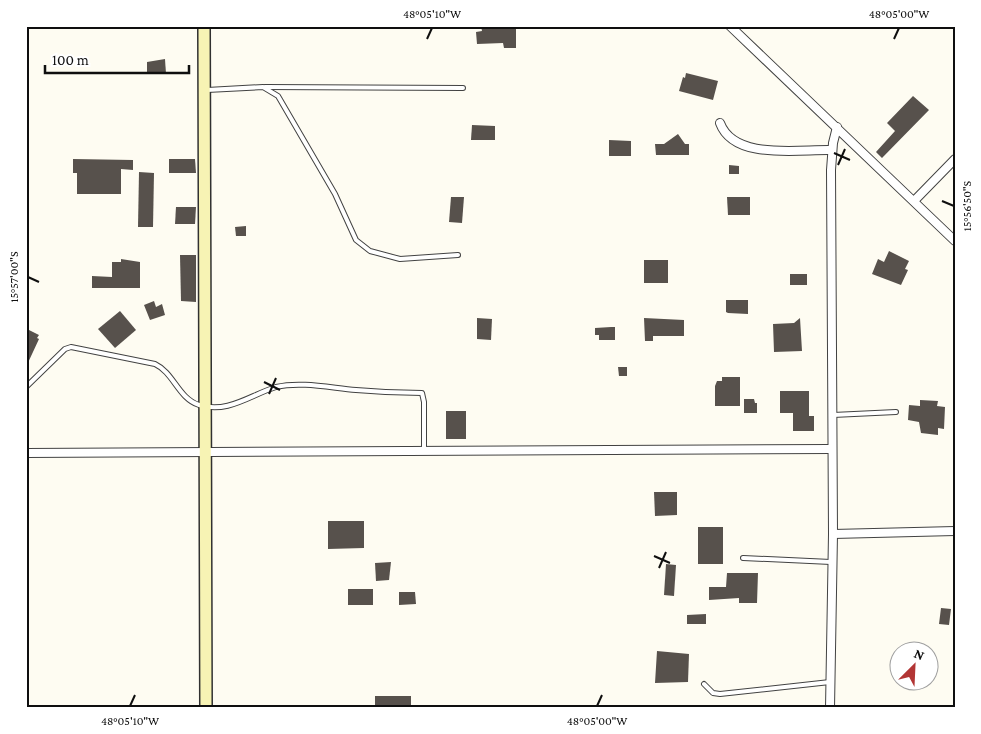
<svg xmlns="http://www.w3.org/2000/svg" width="981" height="734" font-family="'Crimson Pro',serif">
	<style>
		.building { fill: #57514c }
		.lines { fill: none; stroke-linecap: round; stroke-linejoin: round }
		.lane-casing { stroke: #424242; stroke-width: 6 }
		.street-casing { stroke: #424242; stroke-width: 10 }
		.secondary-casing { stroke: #313131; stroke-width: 14 }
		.lane { stroke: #fff; stroke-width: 4 }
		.street { stroke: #fff; stroke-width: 8 }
		.secondary { stroke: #f7f3b4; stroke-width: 11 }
		.ticks { fill: none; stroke: #0f0f0f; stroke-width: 2 }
		.neatline { fill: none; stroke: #0f0f0f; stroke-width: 2 }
		.ticks-label { font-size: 12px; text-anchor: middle; fill: #0f0f0f }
	</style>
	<rect width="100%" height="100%" fill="#fefcf2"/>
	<g class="building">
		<path d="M481 26H516V48H504L503 43 477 44 476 32 482 31Z"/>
		<path d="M165 59 166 74H147V62Z"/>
		<path d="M686 73 718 81 713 100 679 91 683 77 685 78Z"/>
		<path d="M913 96 929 110 882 158 876 152 895 131 887 123Z"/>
		<path d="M472 125 495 126V140H471Z"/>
		<path d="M678 134 685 144H689V155H656L655 144H664Z"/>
		<path d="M609 140 631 141V156H609Z"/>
		<path d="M73 159 133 160V170L121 169V194H77V173H73Z"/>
		<path d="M169 159H195L196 173H169Z"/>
		<path d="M729 165 739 166V174H729Z"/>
		<path d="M139 172 154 173 153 227H138Z"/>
		<path d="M451 197H464L462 223 449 222Z"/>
		<path d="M727 197H750V215H728Z"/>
		<path d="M176 207H196L195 224H175Z"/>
		<path d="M246 226V236H236L235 227Z"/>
		<path d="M889 251 909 261 905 269 908 270 901 285 872 274 878 259 884 262Z"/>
		<path d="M180 255H196V302L181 301Z"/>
		<path d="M121 259 140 262V288H92V276L112 277V262H121Z"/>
		<rect x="644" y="260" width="24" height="23"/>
		<rect x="790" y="274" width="17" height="11"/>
		<path d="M726 300H748V314L728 313 726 312Z"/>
		<path d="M154 301 156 307 162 304 165 315 150 320 144 305Z"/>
		<path d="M120 311 136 330 115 348 98 329Z"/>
		<path d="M477 318 492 319 491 340 477 339Z"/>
		<path d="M644 318 684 320V336H653V341H645Z"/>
		<path d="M800 318 802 351 774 352 773 324 794 323Z"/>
		<path d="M611 327H615V340H599V335H595V328Z"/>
		<path d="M29 330 39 335 37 338 39 339 26 367V336Z"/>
		<path d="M618 367H627V376H619Z"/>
		<path d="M722 377H740V406H715V386L717 381H722Z"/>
		<path d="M780 391H809V416H814V431H793V413H780Z"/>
		<path d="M744 399H754L755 403H757V413H744Z"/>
		<path d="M920 400 938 401 937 406 945 407 944 429 938 428V435L921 433 919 422 908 420 909 405 920 406Z"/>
		<rect x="446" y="411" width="20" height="28"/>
		<path d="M654 492H677V515L655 516Z"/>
		<path d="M328 521H364V548L328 549Z"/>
		<rect x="698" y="527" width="25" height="37"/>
		<path d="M391 562 389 580 376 581 375 563Z"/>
		<path d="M666 564 676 565 674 596 664 595Z"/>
		<path d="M727 573H758L757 603H739V598L709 600V587H726Z"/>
		<rect x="348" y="589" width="25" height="16"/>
		<path d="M399 592H415L416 604 399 605Z"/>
		<path d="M941 608 951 609 949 625 939 624Z"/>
		<path d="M706 614V624H687V615Z"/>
		<path d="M657 651 689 654 688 682 655 683Z"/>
		<rect x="375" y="696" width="36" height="12"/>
	</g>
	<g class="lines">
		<g class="lane-casing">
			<g id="lane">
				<path d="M265 87 463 88"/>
				<path d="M207 90 263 87 278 96 335 194 356 240 370 251 400 259 458 255"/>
				<path d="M26 387 65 349 71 347 155 364C174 373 178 398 199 405 228 414 250 395 276 387 301 381 331 388 356 390 378 392 400 393 422 393L424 402V451"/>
				<path d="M833 415 896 412"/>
				<path d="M743 558 831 562"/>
				<path d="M704 684 713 693 720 694 830 682"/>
			</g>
		</g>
		<g class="street-casing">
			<g id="street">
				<path d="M730 26 955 241"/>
				<path d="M720 123C734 161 799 149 832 150"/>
				<path d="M914 201 955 159"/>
				<path d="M26 453 832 449"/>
				<path d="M833 534 955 531"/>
				<path d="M830 708 833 534 831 170 833 143 837 127"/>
			</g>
		</g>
		<g class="secondary-casing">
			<path id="secondary" d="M204 26 206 708"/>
		</g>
		<use href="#lane" class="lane"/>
		<use href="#street" class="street"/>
		<use href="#secondary" class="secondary"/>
	</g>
	<path class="ticks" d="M427 39 432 28M894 39 899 28M834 153 850 160M838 165 845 149M942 201 954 206M28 277 39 282M264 382 280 390M269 394 276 378M654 556 670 563M659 568 666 552M130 706 135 695M597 706 602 695"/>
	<rect width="981" height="734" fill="none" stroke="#ffffff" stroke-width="55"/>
	<g transform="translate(914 666) rotate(24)"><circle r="24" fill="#ffffff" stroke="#9f9f9f"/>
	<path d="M0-4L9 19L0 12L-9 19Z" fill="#b23534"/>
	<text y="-8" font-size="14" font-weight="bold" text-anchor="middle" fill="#0f0f0f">N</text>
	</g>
	<path d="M45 65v8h144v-8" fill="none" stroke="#0f0f0f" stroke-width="2.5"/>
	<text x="52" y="65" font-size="15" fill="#0f0f0f" stroke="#ffffff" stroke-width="4" paint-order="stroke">100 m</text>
	<rect x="28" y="28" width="926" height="678" class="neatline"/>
	<g class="ticks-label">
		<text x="432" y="18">48°05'10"W</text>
		<text x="899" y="18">48°05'00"W</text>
		<text transform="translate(967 206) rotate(-90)" y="4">15°56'50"S</text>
		<text transform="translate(14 277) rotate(-90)" y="4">15°57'00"S</text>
		<text x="130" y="725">48°05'10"W</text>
		<text x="597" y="725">48°05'00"W</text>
	</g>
</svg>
